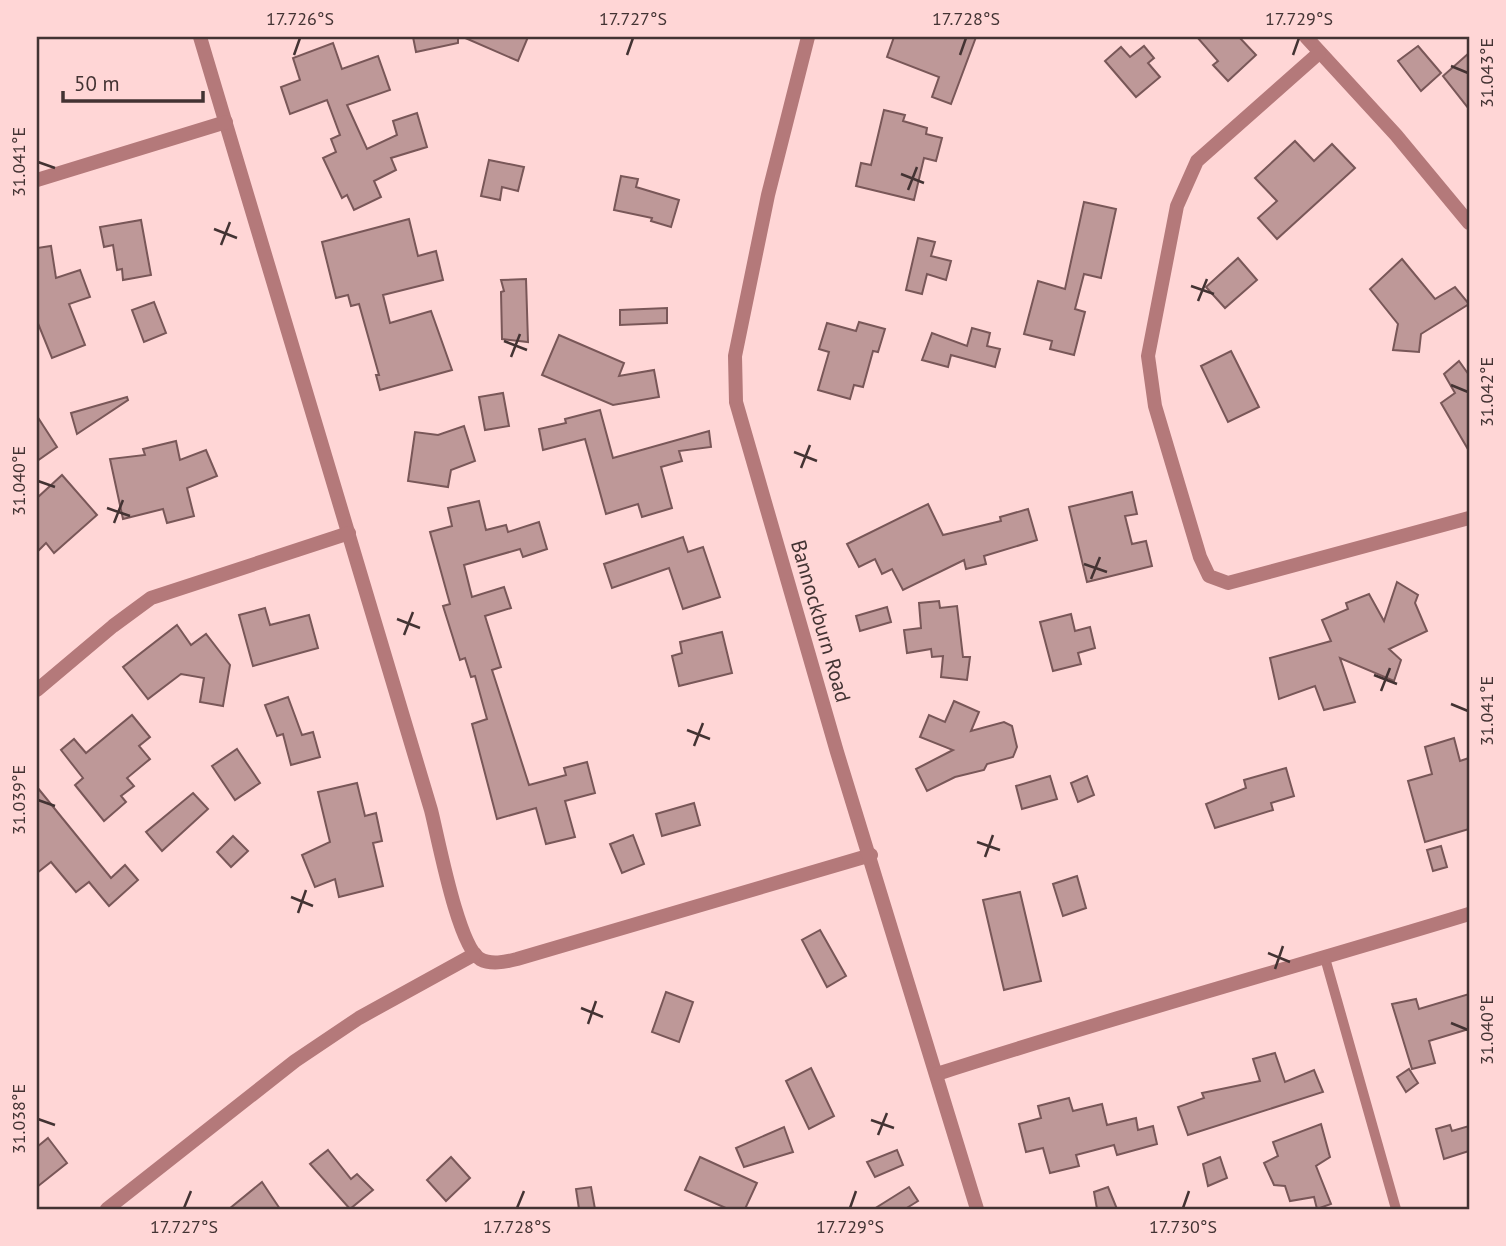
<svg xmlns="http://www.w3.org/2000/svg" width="1506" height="1246" font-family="'PT Sans',sans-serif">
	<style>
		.building { fill: #be9898; stroke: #795758; stroke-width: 2 }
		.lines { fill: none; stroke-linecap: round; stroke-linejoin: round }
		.service { stroke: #b4797a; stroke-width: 10 }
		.minor { stroke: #b4797a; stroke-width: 14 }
		.ticks { fill: none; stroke: #433333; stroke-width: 2.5 }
		.labels { text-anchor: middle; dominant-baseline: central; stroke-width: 5; stroke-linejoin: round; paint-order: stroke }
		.street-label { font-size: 21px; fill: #433333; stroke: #ffd6d6 }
		.neatline { fill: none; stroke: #433333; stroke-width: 2.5 }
		.ticks-label { font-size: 18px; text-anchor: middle; fill: #433333 }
	</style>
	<rect width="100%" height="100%" fill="#ffd6d6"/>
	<g class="building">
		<path d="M413 37H458V43L416 52Z"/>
		<path d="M463 37H528L518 61Z"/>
		<path d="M894 37H976L951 104 932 97 939 77 887 57Z"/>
		<path d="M1197 37H1239L1256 55 1228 81 1213 65 1218 61Z"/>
		<path d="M333 43 342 69 378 56 390 90 347 105 367 149 397 135 393 121 417 113 427 147 391 158 396 170 374 181 381 197 354 210 347 195 342 198 323 158 336 152 331 139 340 135 327 100 290 114 281 87 300 80 293 58Z"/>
		<path d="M1144 46 1154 58 1148 63 1160 77 1136 97 1105 61 1121 47 1130 57Z"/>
		<path d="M1418 46 1441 73 1421 91 1398 61Z"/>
		<path d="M1469 53V109L1443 76Z"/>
		<path d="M884 110 905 115 903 121 927 128 926 134 942 138 936 161 924 158 914 200 856 186 861 163 871 165Z"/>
		<path d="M1295 141 1314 161 1332 144 1355 168 1277 239 1258 218 1277 201 1255 178Z"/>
		<path d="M489 160 524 167 518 191 502 187 500 200 481 196Z"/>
		<path d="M621 176 638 179 636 187 679 200 671 227 651 221 652 218 614 210Z"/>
		<path d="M1084 202 1116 209 1101 278 1084 274 1075 309 1085 312 1074 355 1050 349 1052 341 1024 334 1038 281 1065 289Z"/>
		<path d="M409 219 418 256 436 251 443 280 383 295 390 323 431 311 452 370 380 390 376 375H379L359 304 351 306 348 295 336 298 322 242Z"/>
		<path d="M141 220 151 275 123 280 122 269 117 270 113 245 104 247 100 227Z"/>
		<path d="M918 238 935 242 931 256 951 261 946 280 927 274 922 294 906 290Z"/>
		<path d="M51 246 56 278 80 270 90 297 69 304 85 345 52 358 37 321V248Z"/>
		<path d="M1238 258 1257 280 1225 308 1206 287Z"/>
		<path d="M1402 259 1435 299 1455 287 1469 304 1421 334 1419 352 1393 350 1398 324 1370 289Z"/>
		<path d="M526 279 528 342 502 339 501 292 504 291 501 280Z"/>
		<path d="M154 302 166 333 144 342 132 310Z"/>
		<path d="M667 308V323L620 325V310Z"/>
		<path d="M859 322 885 329 878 352 873 351 863 387 854 385 850 399 818 390 829 352 819 349 827 323 856 331Z"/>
		<path d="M972 328 990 333 987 346 1000 349 995 367 951 355 948 367 922 360 932 333 967 346Z"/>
		<path d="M559 335 624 363 619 376 654 370 659 397 613 405 542 375Z"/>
		<path d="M1231 351 1259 407 1228 422 1201 366Z"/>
		<path d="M1459 361 1469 375V451L1441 403 1455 393 1444 374Z"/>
		<path d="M503 393 509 426 485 430 479 397Z"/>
		<path d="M127 397 128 400 77 434 71 413Z"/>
		<path d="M600 410 613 458 709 431 711 447 679 451 682 461 661 467 672 508 642 517 638 504 606 514 585 439 543 450 539 429 566 423 565 419Z"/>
		<path d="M37 416 57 447 37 461Z"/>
		<path d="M464 426 475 461 451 470 448 487 408 481 415 432 438 435Z"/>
		<path d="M176 441 180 460 206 450 217 476 187 488 194 516 167 523 163 509 123 519 110 459 145 455 143 449Z"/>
		<path d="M62 475 97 515 54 553 46 543 37 552V498Z"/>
		<path d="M1132 492 1137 514 1125 516 1132 544 1146 541 1152 566 1087 582 1069 507Z"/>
		<path d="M479 501 486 530 506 525 508 532 539 522 547 549 523 557 520 549 464 565 472 597 504 587 511 608 485 616 501 667 492 670 529 785 566 775 564 768 587 762 595 793 565 801 575 837 546 844 536 808 497 819 472 724 487 719 475 676 471 677 465 658 460 660 443 606 450 604 430 532 452 526 448 508Z"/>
		<path d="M928 504 943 535 1001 521 1000 517 1028 509 1037 540 984 556 986 564 966 569 964 560 903 590 892 569 882 574 875 559 859 567 847 544Z"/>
		<path d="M683 537 688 552 703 547 720 597 683 609 669 568 612 588 604 564Z"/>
		<path d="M1397 582 1418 595 1415 603 1427 631 1389 649 1401 660 1394 681 1340 658 1355 702 1324 710 1315 686 1279 699 1270 658 1331 641 1322 620 1348 609 1346 603 1369 594 1384 621Z"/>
		<path d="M939 601 940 608 957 606 963 657H970L967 680 941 677 943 656 932 657 931 649 907 653 904 630 921 628 919 603Z"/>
		<path d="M887 607 891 622 860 631 856 616Z"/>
		<path d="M265 608 270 625 309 615 318 648 253 666 239 615Z"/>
		<path d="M1071 614 1075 631 1090 627 1095 648 1078 653 1081 664 1053 671 1040 622Z"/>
		<path d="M177 625 191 645 206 634 230 665 223 706 200 702 204 678 181 674 148 699 123 667Z"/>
		<path d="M722 632 732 673 679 686 672 656 682 653 680 642Z"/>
		<path d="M288 697 302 735 313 732 320 757 291 765 283 734 277 736 265 705Z"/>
		<path d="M954 701 979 712 971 731 1004 722 1012 726 1017 747 1013 757 987 764 984 770 955 777 927 791 916 769 953 750 920 737 929 715 945 722Z"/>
		<path d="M132 715 150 737 139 746 150 759 127 778 134 786 121 796 126 802 104 821 75 785 83 778 61 750 74 739 86 753Z"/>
		<path d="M1454 738 1460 761 1469 758V829L1425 842 1408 781 1432 774 1425 747Z"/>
		<path d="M237 749 260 783 235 800 212 766Z"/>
		<path d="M1286 768 1294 796 1271 803 1273 810 1215 828 1206 804 1246 788 1244 780Z"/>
		<path d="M1050 776 1057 799 1022 809 1016 786Z"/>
		<path d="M1087 776 1094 795 1078 802 1071 783Z"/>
		<path d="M357 783 365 816 376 813 382 841 373 843 383 886 339 897 335 879 315 887 302 855 330 842 318 792Z"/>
		<path d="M37 787 111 878 125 865 138 880 109 906 89 882 76 892 51 862 37 873Z"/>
		<path d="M193 793 208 809 162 851 146 832Z"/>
		<path d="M694 803 700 825 662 836 656 814Z"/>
		<path d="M633 835 644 864 622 873 610 844Z"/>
		<path d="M233 836 248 851 231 867 217 852Z"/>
		<path d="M1441 846 1447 867 1433 871 1427 850Z"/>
		<path d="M1077 876 1086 908 1063 916 1053 884Z"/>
		<path d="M1020 892 1041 981 1004 990 983 900Z"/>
		<path d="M820 930 846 976 827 987 802 940Z"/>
		<path d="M666 992 693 1002 679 1042 652 1032Z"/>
		<path d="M1469 994V1029L1429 1041 1435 1063 1412 1069 1392 1004 1416 999 1419 1009Z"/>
		<path d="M1275 1053 1285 1082 1314 1070 1323 1092 1188 1135 1178 1107 1204 1098 1202 1093 1260 1081 1253 1059Z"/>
		<path d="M811 1068 834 1116 809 1129 786 1081Z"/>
		<path d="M1409 1069 1418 1083 1406 1092 1397 1077Z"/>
		<path d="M1069 1098 1073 1111 1102 1104 1107 1125 1136 1118 1138 1130 1153 1126 1157 1144 1117 1155 1114 1145 1076 1155 1079 1166 1050 1173 1043 1148 1026 1152 1019 1124 1041 1118 1038 1106Z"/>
		<path d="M1321 1124 1330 1157 1316 1166 1331 1204 1317 1209 1314 1197 1290 1201 1285 1186 1274 1185 1264 1163 1278 1156 1273 1142Z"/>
		<path d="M1450 1125 1452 1131 1469 1126V1151L1444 1159 1436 1129Z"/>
		<path d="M784 1127 793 1152 744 1167 736 1148Z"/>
		<path d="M48 1138 67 1163 37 1187V1147Z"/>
		<path d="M328 1150 351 1179 357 1174 373 1190 350 1209 310 1164Z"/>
		<path d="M897 1150 903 1165 875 1177 867 1162Z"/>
		<path d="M451 1157 470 1178 446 1201 427 1180Z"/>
		<path d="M700 1157 757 1183 745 1209H728L685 1190Z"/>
		<path d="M1220 1157 1227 1178 1208 1186 1203 1164Z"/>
		<path d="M262 1182 280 1209H229Z"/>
		<path d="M591 1187 595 1209H579L576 1189Z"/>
		<path d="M909 1187 918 1201 905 1209H874Z"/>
		<path d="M1108 1187 1117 1209H1097L1094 1192Z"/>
	</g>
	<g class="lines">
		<path class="service" d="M1325 958 1396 1209"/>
		<g class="minor">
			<path d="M200 37 431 810C438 837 458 946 480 959 491 965 505 962 517 959L871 855"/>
			<path d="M808 37 768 195 735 356 736 402 837 752 977 1209"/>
			<path d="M1306 37 1396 135 1469 223"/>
			<path d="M1319 53 1197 161 1177 206 1148 356 1155 406 1200 557 1209 576 1228 583 1469 518"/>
			<path d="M37 180 226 122"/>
			<path d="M37 690 113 626 151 598 349 533"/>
			<path d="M937 1074C1113 1017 1292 968 1469 914"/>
			<path d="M107 1209 295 1061 359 1018 475 954"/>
		</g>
	</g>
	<path class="ticks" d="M294 55 300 38M627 55 633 38M960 55 966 38M1293 55 1299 38M1451 66 1468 73M38 162 55 168M901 174 924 183M908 190 917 167M214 229 237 238M221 245 230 222M1191 286 1214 294M1198 301 1207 279M504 341 527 350M511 357 520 334M1451 385 1468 392M794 452 817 461M801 468 810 445M38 481 55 487M107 508 130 516M114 523 123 500M1084 564 1107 572M1091 579 1100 557M397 619 420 628M404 635 413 612M1374 675 1397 684M1381 691 1390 668M1451 704 1468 711M687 730 710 739M694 746 703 723M38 800 55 806M977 842 1000 850M985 857 993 835M291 897 313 906M298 913 306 890M1268 953 1290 962M1275 969 1283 946M581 1008 603 1017M1451 1023 1468 1030M588 1024 596 1001M38 1119 55 1125M871 1120 894 1128M878 1135 887 1113M184 1208 191 1191M517 1208 524 1191M850 1208 856 1191M1183 1208 1189 1191"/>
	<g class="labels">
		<g class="street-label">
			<text transform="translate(821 621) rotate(74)">Bannockburn Road</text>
		</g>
	</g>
	<rect width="1506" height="1246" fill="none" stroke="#ffd6d6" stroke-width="77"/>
	<path d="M63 91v10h140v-10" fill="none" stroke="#433333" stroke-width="3.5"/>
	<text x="74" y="91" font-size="21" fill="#433333" stroke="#ffd6d6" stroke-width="5" paint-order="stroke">50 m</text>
	<rect x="38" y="38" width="1430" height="1170" class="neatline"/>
	<g class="ticks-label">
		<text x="300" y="25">17.726°S</text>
		<text x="633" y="25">17.727°S</text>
		<text x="966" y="25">17.728°S</text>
		<text x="1299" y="25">17.729°S</text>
		<text transform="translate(1487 73) rotate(-90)" y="6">31.043°E</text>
		<text transform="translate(19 162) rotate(-90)" y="6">31.041°E</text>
		<text transform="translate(1487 392) rotate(-90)" y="6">31.042°E</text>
		<text transform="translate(19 481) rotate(-90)" y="6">31.040°E</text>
		<text transform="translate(1487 711) rotate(-90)" y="6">31.041°E</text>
		<text transform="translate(19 800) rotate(-90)" y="6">31.039°E</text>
		<text transform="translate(1487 1030) rotate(-90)" y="6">31.040°E</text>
		<text transform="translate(19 1119) rotate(-90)" y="6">31.038°E</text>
		<text x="184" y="1233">17.727°S</text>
		<text x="517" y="1233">17.728°S</text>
		<text x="850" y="1233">17.729°S</text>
		<text x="1183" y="1233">17.730°S</text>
	</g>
</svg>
